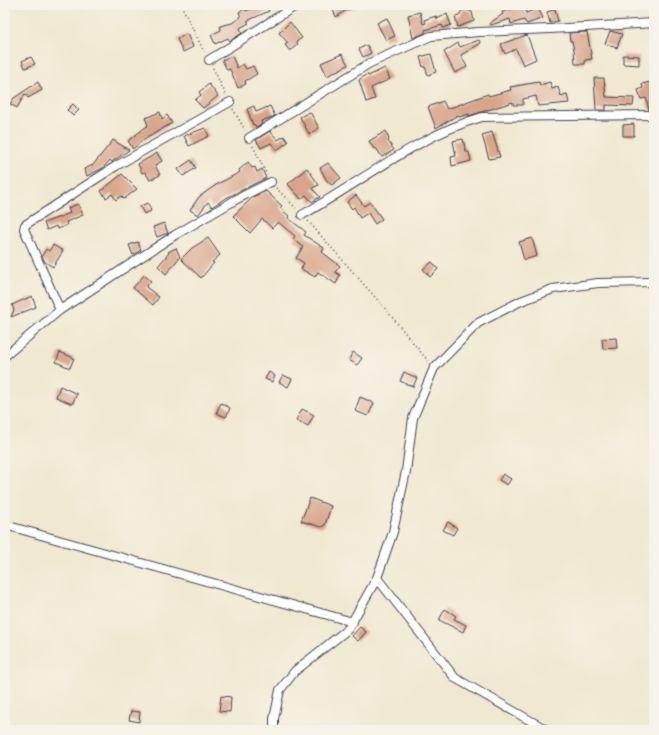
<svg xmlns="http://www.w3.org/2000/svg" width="659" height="735" font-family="'Patrick Hand',sans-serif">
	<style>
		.building { fill: #d9a58a }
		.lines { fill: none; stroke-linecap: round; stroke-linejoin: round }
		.street-casing { stroke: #414051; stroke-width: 10 }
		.path { stroke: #414051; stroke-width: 1.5; stroke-dasharray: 1 3; stroke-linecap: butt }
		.street { stroke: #fff; stroke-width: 8 }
	</style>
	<rect width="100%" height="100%" fill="#f7f3e8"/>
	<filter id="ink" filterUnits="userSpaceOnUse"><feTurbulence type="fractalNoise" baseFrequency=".025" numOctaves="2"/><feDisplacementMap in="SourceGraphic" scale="8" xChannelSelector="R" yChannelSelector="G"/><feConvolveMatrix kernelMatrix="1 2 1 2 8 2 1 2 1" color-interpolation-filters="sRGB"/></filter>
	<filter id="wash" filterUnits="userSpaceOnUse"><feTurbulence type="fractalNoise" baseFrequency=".012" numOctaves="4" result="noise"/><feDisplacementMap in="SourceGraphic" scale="16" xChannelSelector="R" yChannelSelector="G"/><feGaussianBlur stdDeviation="0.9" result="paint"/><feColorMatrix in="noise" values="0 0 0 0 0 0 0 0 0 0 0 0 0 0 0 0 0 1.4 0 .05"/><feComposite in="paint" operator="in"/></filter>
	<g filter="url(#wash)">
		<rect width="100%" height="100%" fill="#f0e8d0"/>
		<g id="blocks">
			<g class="building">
				<path d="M260 5H266L269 11 247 21 249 23 240 28 242 33 230 41 228 38 215 44 211 35 221 30 220 26 232 23 241 17 239 12 245 9 246 11Z"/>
				<path d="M331 5H357L358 6 345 11 336 17Z"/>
				<path d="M524 6 526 13 538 8 543 18 527 24 524 20 511 24 510 19 491 25 490 23 503 14 502 12Z"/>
				<path d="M463 8 472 12 474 21 458 27 455 17 459 16Z"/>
				<path d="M555 9 558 21 550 23 547 12Z"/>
				<path d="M420 12 423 24 426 23 424 20 436 16 437 19 447 14 451 25 443 28 442 25 425 30V33L413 38 408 15Z"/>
				<path d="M387 18 395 36 386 40 377 23Z"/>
				<path d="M290 22 302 38 296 42 298 44 290 51 285 45 288 43 279 33Z"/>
				<path d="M610 31 622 34 617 48 605 44Z"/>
				<path d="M587 32 592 59 585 60V64H575L574 50 572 41H570L569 33Z"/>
				<path d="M187 34 193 47 183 52 177 39Z"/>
				<path d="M527 35 536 59 523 65 516 49 505 54 501 44Z"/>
				<path d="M479 40 481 43 461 55 467 67 455 73 444 52 458 43 460 47Z"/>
				<path d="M367 45 371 53 363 57 359 49Z"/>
				<path d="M342 54 348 65 327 76 321 63Z"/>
				<path d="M431 54 436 72 428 75 425 67H423L420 57Z"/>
				<path d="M623 55 639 56V65L623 64Z"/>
				<path d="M232 56 237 68 243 64 246 69 253 66 257 74 245 81 246 84 238 88 230 69 227 70 222 60Z"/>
				<path d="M31 57 35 64 25 68 22 61Z"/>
				<path d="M385 68 390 79 371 88 375 99 366 102 359 80 367 74 368 76Z"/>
				<path d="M594 78H604L606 97 634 98 633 106 606 105V110H596Z"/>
				<path d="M654 81V110H649L646 98 641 99 638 90 643 88 642 84Z"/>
				<path d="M38 82 42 90 28 98 25 94 17 108 10 104 14 98Z"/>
				<path d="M539 82 540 85 550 82 552 89 558 87 561 96 567 94 569 103 538 106 536 96 523 99V105H513V102L469 116V114L459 117 458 115 436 128 428 107 443 101 447 109 488 94 489 96 511 90 510 87Z"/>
				<path d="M209 84 218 96 203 108 195 100 201 95 199 92Z"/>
				<path d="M73 104 79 110 73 116 67 110Z"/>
				<path d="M254 106 256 112 270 106 275 116 261 121 262 124 256 127 254 124 253 125 247 109Z"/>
				<path d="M160 112 162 119 167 115 172 123 142 141 133 149 128 141 148 125 145 118Z"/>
				<path d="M310 112 319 128 309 134 300 117Z"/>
				<path d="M634 124V136H623V125Z"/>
				<path d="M205 128 209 136 189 146 184 136Z"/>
				<path d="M270 131 278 140 284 136 288 142 277 150 271 143 261 148 256 140Z"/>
				<path d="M386 131 389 140 388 141 394 150 382 157 376 148 374 149 369 141Z"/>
				<path d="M492 132 500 157 489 159 482 135Z"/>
				<path d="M463 139 466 152H469L471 161 452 166 451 157 456 156 453 141Z"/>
				<path d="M113 140 129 150 112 162 110 160 103 168 87 176 84 169 93 165Z"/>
				<path d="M157 153 162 161 155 165 160 175 150 180 145 172 142 173 138 164Z"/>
				<path d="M191 160 196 168 183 176 178 169Z"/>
				<path d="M248 162 252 168 255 167 257 172 262 169 266 178 224 199 212 207 208 202 198 215 190 210 199 197 216 185 240 172 239 170Z"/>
				<path d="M328 163 341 178 332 185 327 181 320 168Z"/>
				<path d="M307 168 319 185 312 188 320 197 312 202 306 195 301 199 288 184Z"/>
				<path d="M122 174 137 189 124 199 121 196 116 200 112 194 106 198 101 191Z"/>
				<path d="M266 191 282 206 280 208 289 216 288 218 306 232 304 235 324 248 322 252 340 266 335 272 340 275 336 284 318 272 315 277 301 269 304 263 296 258 303 247 293 239 295 236 278 222 272 228 262 219 250 233 233 216 253 197Z"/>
				<path d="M356 195 364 206 370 202 382 219 375 224 368 213 360 218 354 207 352 209 347 202Z"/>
				<path d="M148 203 151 211 144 214 140 206Z"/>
				<path d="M78 204 83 215 66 222 67 225 58 229 56 226 47 230 44 223 70 213 68 208Z"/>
				<path d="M164 223 168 233 157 237 153 227Z"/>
				<path d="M208 238 220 255 212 262 214 263 201 278 181 259 192 248Z"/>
				<path d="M532 238 537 256 524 260 519 242Z"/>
				<path d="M138 242 141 250 133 255 129 245Z"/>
				<path d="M53 245 63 251 53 267 45 262 42 256 46 249 49 251Z"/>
				<path d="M176 248 180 257 166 274 158 266 169 253 168 252Z"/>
				<path d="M432 262 438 269 430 277 423 269Z"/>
				<path d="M144 275 151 281 146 287 159 297 153 305 133 288Z"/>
				<path d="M32 296 36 307 11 317 14 310 12 305Z"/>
				<path d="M616 338 617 348 603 349 602 339Z"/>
				<path d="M60 352 74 358 70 368 56 362Z"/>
				<path d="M353 352 362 358 357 365 349 360Z"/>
				<path d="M269 372 275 376 272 382 265 379Z"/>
				<path d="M404 372 417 378 413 387 400 381Z"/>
				<path d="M283 375 292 379 288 387 279 382Z"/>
				<path d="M60 386 77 394 72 404 56 397Z"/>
				<path d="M360 397 374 403 368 416 355 411Z"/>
				<path d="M221 403 230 408 226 417 216 413Z"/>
				<path d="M302 409 314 415 308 426 296 420Z"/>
				<path d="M503 474 511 479 507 485 499 480Z"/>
				<path d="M310 498 331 506 325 525 321 527 301 521Z"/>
				<path d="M448 522 457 528 453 535 443 530Z"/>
				<path d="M445 609 456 616 454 619 466 625 463 632 439 620Z"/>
				<path d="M360 627 366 632 358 641 352 636Z"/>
				<path d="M221 696 231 697 230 712 219 711Z"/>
				<path d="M131 711 140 712 139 722 129 720Z"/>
			</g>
		</g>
	</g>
	<g filter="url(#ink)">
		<use href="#blocks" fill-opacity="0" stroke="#414051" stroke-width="1"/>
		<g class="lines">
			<g class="street-casing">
				<g id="street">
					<path d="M209 60 297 5"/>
					<path d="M249 138 370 63 431 36 479 32 550 29 654 23"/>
					<path d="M302 215C361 182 417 136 482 117L654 115"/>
					<path d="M60 310 24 229 25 225 116 166 230 102"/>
					<path d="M5 356 60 310 175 235 237 199 271 182"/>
					<path d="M5 525 353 622"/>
					<path d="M377 578 455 678 547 730"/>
					<path d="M274 730V719L280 690 295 671 348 629 377 578 393 532 406 471 413 418 434 368 478 323 521 301 553 289 598 283 654 282"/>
				</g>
			</g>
			<g class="path">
				<path d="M181 5 204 52"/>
				<path d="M213 68 226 95"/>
				<path d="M233 109 245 130"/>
				<path d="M253 146 267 175"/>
				<path d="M276 188 296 208"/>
				<path d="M308 221 383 306 428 361"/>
			</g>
			<use href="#street" class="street"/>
		</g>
	</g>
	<rect width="659" height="735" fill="none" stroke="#f7f3e8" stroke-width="20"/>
</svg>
